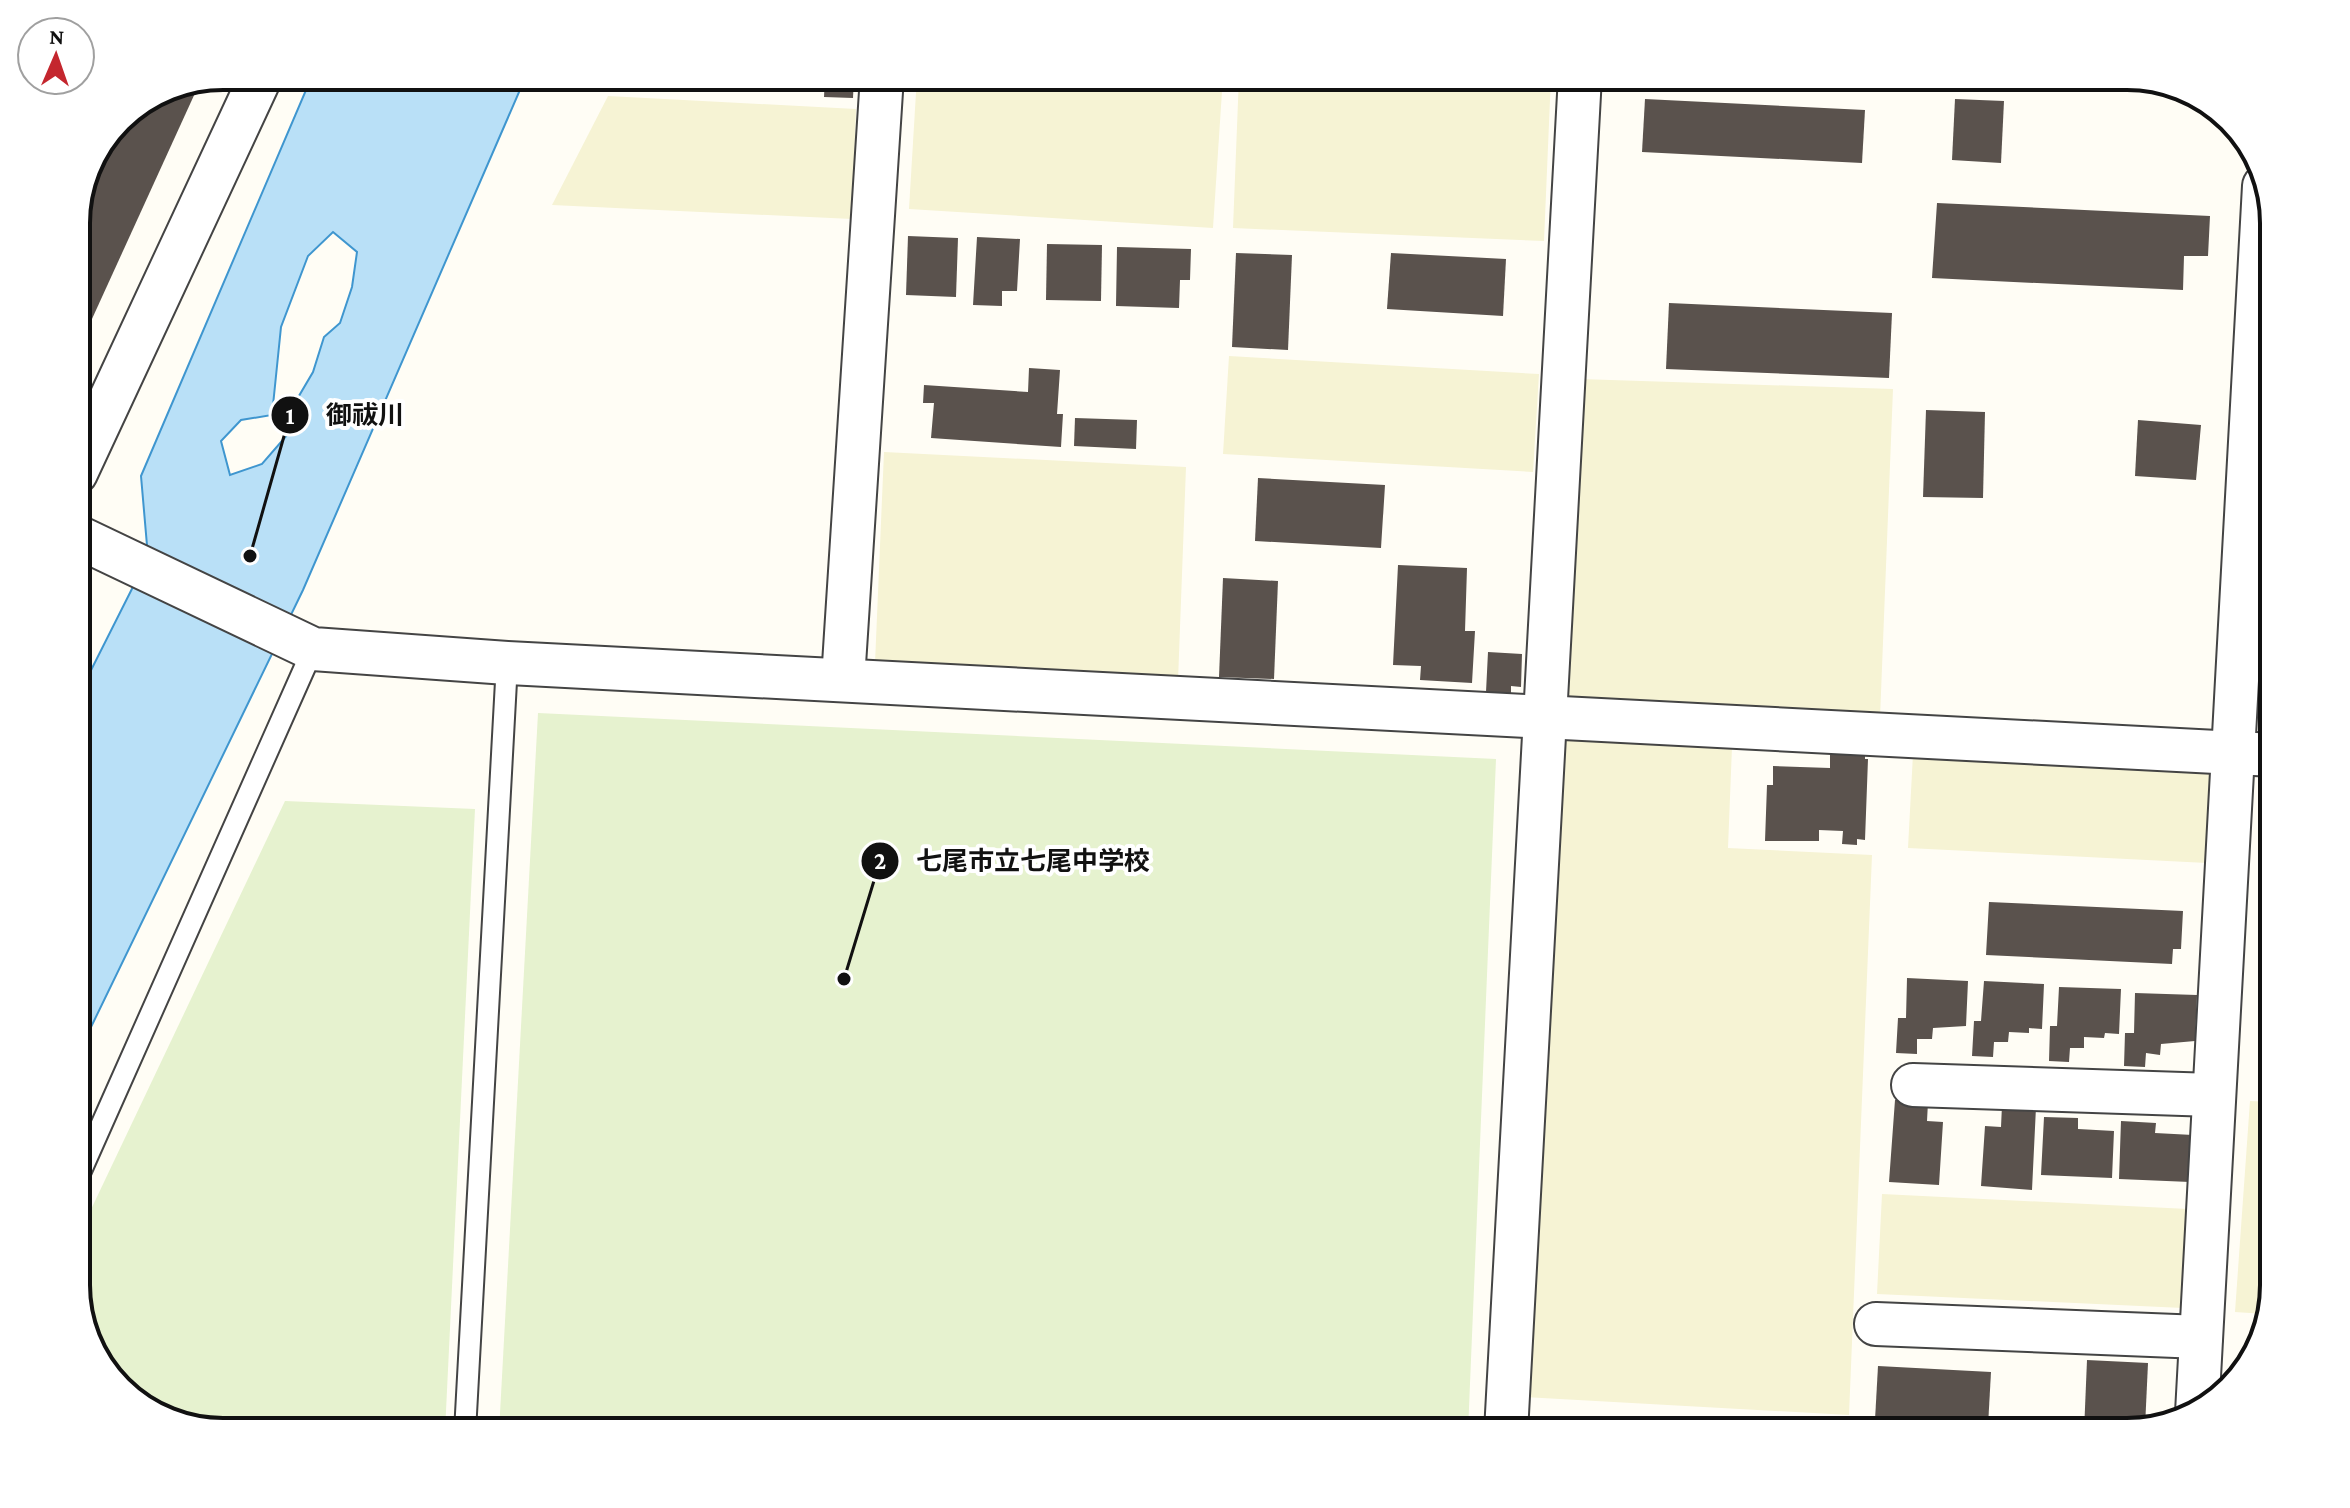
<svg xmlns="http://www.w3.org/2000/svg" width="2350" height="1508" font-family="'Crimson Pro','Noto Sans JP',serif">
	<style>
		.farmland { fill: #f6f3d4 }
		.pitch { fill: #e6f2cf }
		.water { fill: #b9e0f7; stroke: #3f96cf; stroke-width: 2; fill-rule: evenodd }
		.building { fill: #5a524d }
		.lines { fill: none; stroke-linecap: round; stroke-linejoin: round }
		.service-casing { stroke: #444; stroke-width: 24 }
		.minor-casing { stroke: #444; stroke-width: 46 }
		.service { stroke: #fff; stroke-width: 20 }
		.minor { stroke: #fff; stroke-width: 42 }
		.rim { fill: none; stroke: #111; stroke-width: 4 }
		.leader { fill: none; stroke: #111; stroke-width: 3 }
		.callout-dot { fill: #111; stroke: #fff; stroke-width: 3 }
		.mark-label { font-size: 24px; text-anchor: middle; font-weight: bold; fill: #fff }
		.callout-label { font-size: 26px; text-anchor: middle; font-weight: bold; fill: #111; stroke: #fff; stroke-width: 8; stroke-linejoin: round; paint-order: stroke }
	</style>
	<rect width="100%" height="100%" fill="#fffdf5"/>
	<g class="farmland">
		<path d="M917 76H1223L1213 228 909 209Z"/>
		<path d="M1239 76H1551L1544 241 1233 228Z"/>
		<path d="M608 96 856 109 852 219 552 205Z"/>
		<path d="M1229 356 1539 374 1533 472 1223 454Z"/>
		<path d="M1580 379 1893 389 1880 718 1562 702Z"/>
		<path d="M884 452 1186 467 1178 681 875 663Z"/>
		<path d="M2271 524H2274V736L2260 735Z"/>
		<path d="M1564 740 1732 747 1728 848 1872 855 1849 1415 1524 1397Z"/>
		<path d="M1913 754 2211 768 2207 863 1908 848Z"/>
		<path d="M2250 1101 2274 1102V1286L2265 1314 2235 1312Z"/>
		<path d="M1882 1194 2188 1209 2183 1308 1877 1294Z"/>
		<path d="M1528 1424 1714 1432H1527Z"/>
	</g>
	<g class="pitch">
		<path d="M538 713 1496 759 1468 1432H499Z"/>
		<path d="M285 801 475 809 445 1432H223L142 1408 96 1359 76 1294V1241Z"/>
	</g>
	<path class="water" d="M312 76H526L303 590 76 1058V700L148 557 141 476ZM333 232 357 252 352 287 340 323 324 337 313 372 296 401 288 434 262 464 230 475 221 441 241 420 272 415 281 327 308 256Z"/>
	<g class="building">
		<path d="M632 76H693L692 87 632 83Z"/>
		<path d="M825 76H854L853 98 824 97Z"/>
		<path d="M201 80 76 354V214L119 119 167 87Z"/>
		<path d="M1645 99 1865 110 1862 163 1642 152Z"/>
		<path d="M1955 99 2004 101 2001 163 1952 160Z"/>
		<path d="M1937 203 2210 216 2208 256H2184L2183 290 1932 278Z"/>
		<path d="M908 236 958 238 956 297 906 295Z"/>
		<path d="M977 237 1020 239 1017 291H1002V306L973 305Z"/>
		<path d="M1047 244 1102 245 1101 301 1046 300Z"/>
		<path d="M1117 247 1191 249 1190 280H1180L1179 308 1116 306Z"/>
		<path d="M1236 253 1292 255 1288 350 1232 347Z"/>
		<path d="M1391 253 1506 259 1503 316 1387 309Z"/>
		<path d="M1669 303 1892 313 1889 378 1666 369Z"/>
		<path d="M1029 368 1060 370 1057 414H1063L1061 447 931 438 934 403H923L924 385 1028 392Z"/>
		<path d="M1926 410 1985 412 1983 498 1923 497Z"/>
		<path d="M1075 418 1137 420 1136 449 1074 446Z"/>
		<path d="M2138 420 2201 425 2196 480 2135 476Z"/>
		<path d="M1258 478 1385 485 1381 548 1255 541Z"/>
		<path d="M1398 565 1467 568 1465 631H1475L1472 683 1420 680 1421 666 1393 665Z"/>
		<path d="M1223 578 1278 581 1274 679 1219 677Z"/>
		<path d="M1488 652 1522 654 1521 687 1511 686V694L1486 692Z"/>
		<path d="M1830 750 1865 751V759H1868L1865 840 1857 839V845L1842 844 1843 831 1819 830V841H1765L1767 785H1773V766L1830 768Z"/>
		<path d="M1989 902 2183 911 2181 949H2173L2172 964 1986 955Z"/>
		<path d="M1907 978 1968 981 1966 1026 1933 1028 1932 1039H1917V1054L1896 1053 1898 1018H1906Z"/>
		<path d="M1984 981 2044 984 2042 1029 2029 1028V1033L2009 1032 2008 1042H1994L1993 1057 1972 1056 1974 1021H1981Z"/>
		<path d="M2059 987 2121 989 2119 1034 2105 1033 2104 1038 2084 1037V1048H2070L2069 1062 2049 1061 2050 1026H2057Z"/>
		<path d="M2135 993 2197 995 2195 1041 2161 1044 2160 1055 2146 1053 2145 1067 2124 1066 2125 1033H2134Z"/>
		<path d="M1895 1100 1928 1102 1927 1121 1943 1122 1939 1185 1889 1182Z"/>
		<path d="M2002 1105 2036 1107 2032 1190 1981 1186 1985 1126 2001 1127Z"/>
		<path d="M2044 1117 2078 1118V1129L2114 1131 2112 1178 2041 1175Z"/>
		<path d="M2121 1121 2156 1123 2155 1133 2193 1135 2190 1182 2119 1179Z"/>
		<path d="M2087 1360 2148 1363 2145 1427 2128 1432H2084Z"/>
		<path d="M1878 1366 1991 1372 1988 1426 1875 1420Z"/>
	</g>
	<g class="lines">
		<g class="service-casing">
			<g id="service">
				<path d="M76 1182 313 649"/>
				<path d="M465 1432 507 663"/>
			</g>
		</g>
		<g class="minor-casing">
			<g id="minor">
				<path d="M76 473 261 76"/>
				<path d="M76 536 313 649 507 663 2274 755"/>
				<path d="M843 680 882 76"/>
				<path d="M1913 1085 2213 1095"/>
				<path d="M1876 1324 2201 1337"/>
				<path d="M2197 1413 2264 186"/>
				<path d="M1506 1432 1580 76"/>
			</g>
		</g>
		<use href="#service" class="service"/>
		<use href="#minor" class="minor"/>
	</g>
	<path d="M0 0H2350V1508H0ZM223 90H2127A133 133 0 0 1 2260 223V1285A133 133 0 0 1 2127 1418H223A133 133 0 0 1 90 1285V223A133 133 0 0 1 223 90Z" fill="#fff" fill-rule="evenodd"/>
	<path class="rim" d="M223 90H2127A133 133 0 0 1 2260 223V1285A133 133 0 0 1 2127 1418H223A133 133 0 0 1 90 1285V223A133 133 0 0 1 223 90Z"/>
	<path class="leader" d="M250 556L290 415M844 979L880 861"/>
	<g class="callout-dot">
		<circle cx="250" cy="556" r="8"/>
		<circle cx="844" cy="979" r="8"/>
		<circle cx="290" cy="415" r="20"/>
		<circle cx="880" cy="861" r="20"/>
	</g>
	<g class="mark-label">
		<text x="290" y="424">1</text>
		<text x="880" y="869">2</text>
	</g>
	<g class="callout-label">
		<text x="365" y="424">御祓川</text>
		<text x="1033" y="870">七尾市立七尾中学校</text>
	</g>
	<g transform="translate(56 56) rotate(2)"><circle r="38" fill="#ffffff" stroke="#a0a0a0" stroke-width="2"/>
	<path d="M0-6L14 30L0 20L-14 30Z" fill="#c4262e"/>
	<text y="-12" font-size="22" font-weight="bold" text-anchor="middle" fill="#111111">N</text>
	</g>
</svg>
